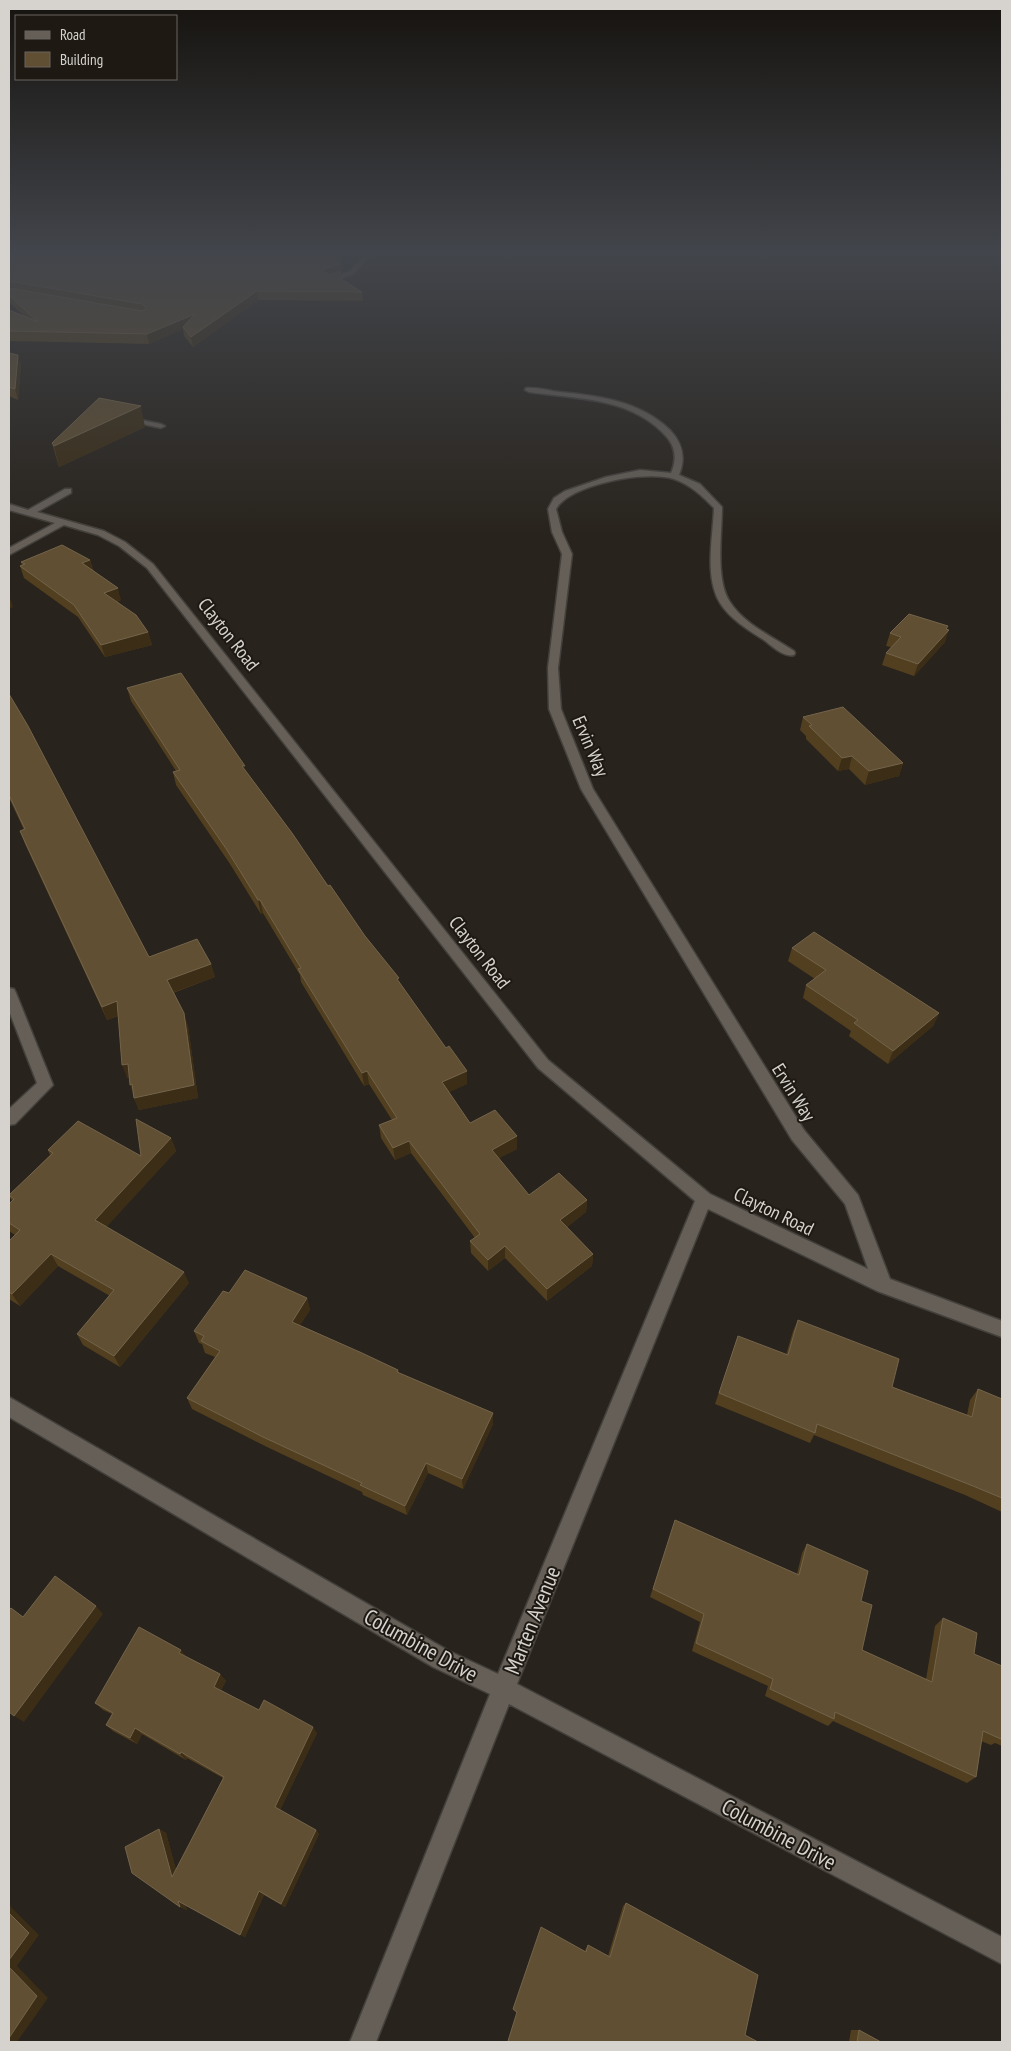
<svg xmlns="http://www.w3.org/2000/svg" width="1011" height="2051" font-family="'PT Sans Narrow',sans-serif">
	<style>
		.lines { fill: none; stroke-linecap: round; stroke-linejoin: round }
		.minor-casing { stroke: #43403b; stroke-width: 3 }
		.minor { fill: #655f58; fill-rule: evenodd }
		.wall { fill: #523f1f }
		.shaded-wall { fill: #3b2d16 }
		.building { fill: #604f32; stroke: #73644b }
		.labels { text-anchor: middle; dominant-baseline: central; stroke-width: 4; stroke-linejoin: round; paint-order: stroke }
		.street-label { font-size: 19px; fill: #d6d3cf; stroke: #1e1a13 }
		.near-street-label { font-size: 22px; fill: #d6d3cf; stroke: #1e1a13 }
	</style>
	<rect width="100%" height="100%" fill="#28231c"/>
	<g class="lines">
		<g class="minor-casing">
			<g id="minor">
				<path d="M368 252H374L353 274 329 282 326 280 349 272Z"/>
				<path d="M526 388C537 387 550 391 560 392 600 396 640 401 670 430 683 444 686 458 679 475L700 484 722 507C722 533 715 580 730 602 744 624 773 637 794 651L795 653 794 655C784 658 772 646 764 640 748 630 730 619 720 603 704 577 713 537 714 508 701 495 691 485 674 479 647 470 570 484 556 509L562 532 572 554 558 668 561 709 593 789 804 1130 858 1195 890 1279 1002 1321V1337L877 1291 708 1209 517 1684 1002 1937V1964L509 1704 376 2042H350L490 1694 433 1667 9 1417V1397L449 1651 498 1674 695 1201 538 1068 147 568 119 546 98 535 64 525 9 555V548L55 523 9 510V504L28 510 65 489H71V493L37 512 104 531 125 542 153 564 548 1060 710 1194 868 1269 845 1204 792 1140 581 789 549 709 548 668 562 554 552 532 548 509 554 498 565 491 606 477 640 470 671 473C678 457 675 444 662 432 627 397 575 399 529 392L525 390Z"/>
				<path d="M121 416 161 424 165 426 161 428 124 420 120 418Z"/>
				<path d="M9 988 14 989 16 993 53 1085 15 1124 9 1125V1109L37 1083 9 1011Z"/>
			</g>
		</g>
		<use href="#minor" class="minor"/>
	</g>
	<g class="wall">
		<path d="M9 252H342L341 273H340L341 279 362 292 363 301 258 300 193 347 184 336 183 329 149 344 9 341V310L25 317 9 302Z"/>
		<path d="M9 353 21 365 18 400 9 396Z"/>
		<path d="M145 427 59 467 58 464 52 443Z"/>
		<path d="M90 560 93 570 121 600 117 602 148 632 152 645 105 657 78 617 24 578 20 566 22 565 21 562Z"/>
		<path d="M948 629 945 642 914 676 882 665 886 653 891 647 886 646 890 633Z"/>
		<path d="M127 688 246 772 328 886 399 982 467 1084 449 1092 470 1123 517 1136V1149L499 1158 529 1195 587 1200 586 1212 567 1227 593 1254 592 1266 547 1301 505 1258 488 1271 471 1253 470 1241 475 1238 411 1153 395 1160 381 1138 379 1125 392 1120 369 1084 364 1086 301 982 300 975 263 913 261 914 230 864 176 785 173 772 176 771 131 701Z"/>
		<path d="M9 694 149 957 211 964 215 977 173 993 188 1026 198 1098 139 1110 134 1098 129 1078H127L118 1016 107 1020 25 844 20 831 24 830 9 798Z"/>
		<path d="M803 717 903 763 899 776 865 785 849 769 838 771 806 739V736L800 730Z"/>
		<path d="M792 948 939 1013 933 1026 888 1064 849 1036 851 1031 803 998 806 985 815 979 788 961Z"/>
		<path d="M171 1138 176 1151 106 1227 189 1283 120 1367 83 1345 77 1334 110 1296 58 1266 20 1306 9 1299V1241L15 1235 9 1231V1204L12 1201 9 1196 50 1155 48 1150 141 1156Z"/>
		<path d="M229 1293 307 1298 310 1310 300 1325 398 1370 399 1373 493 1413V1424L463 1489 428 1473 407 1515 363 1495 362 1492 267 1447 192 1409 187 1398 215 1357 205 1353 202 1344 199 1343 194 1331Z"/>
		<path d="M798 1320 892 1387 967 1415 970 1400 978 1389 1002 1399V1512L965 1495 814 1435 810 1443 715 1404 738 1336 786 1355 793 1331Z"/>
		<path d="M675 1520 797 1574 802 1553 807 1544 861 1601 862 1650 926 1679 935 1626 943 1618 974 1654 1002 1666V1746L995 1743 991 1745 981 1741 976 1777 967 1783 833 1721 828 1726 765 1696 768 1686 692 1651 700 1622 650 1597Z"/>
		<path d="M187 1657 220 1674 226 1681 221 1690 259 1710 317 1733 280 1810 316 1830 319 1834 285 1907 264 1895 245 1937 185 1905 187 1910 180 1907 159 1829 166 1833 176 1870 223 1778 187 1758 186 1760 142 1734 137 1744 113 1731 106 1725 112 1714 103 1710 95 1703Z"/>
		<path d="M626 1903 758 1975 517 2013 513 2010 585 1951 586 1948 588 1945 608 1956 623 1906Z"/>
		<path d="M851 2030H859L881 2042H849Z"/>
	</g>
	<g class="shaded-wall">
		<path d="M341 252H342L341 273H340L341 280 325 278 323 271 324 269Z"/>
		<path d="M257 291 258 300 193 347 191 337Z"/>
		<path d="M195 314 183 327V329L149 344 147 334Z"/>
		<path d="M18 355 21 365 18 400 15 389Z"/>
		<path d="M141 406 145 427 59 467 54 446Z"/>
		<path d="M90 560 93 572 82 563Z"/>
		<path d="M118 588 121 600 107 605 104 593Z"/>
		<path d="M9 595 13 607 9 609Z"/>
		<path d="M948 626 947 632 949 630 945 642 914 676 918 664Z"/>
		<path d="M148 632 152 645 105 657 101 645Z"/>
		<path d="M852 756 849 769 838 771 842 758Z"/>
		<path d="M903 763 899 776 865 785 869 771Z"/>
		<path d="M258 900H260L263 913 261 914Z"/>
		<path d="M211 964 215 977 171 993 167 980Z"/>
		<path d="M117 1001 122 1014 107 1020 102 1007Z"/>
		<path d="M184 1013 188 1026 198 1098 139 1110 134 1098Z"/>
		<path d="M939 1013 933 1026 888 1064 893 1051Z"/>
		<path d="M128 1064 132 1077 127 1078 122 1065Z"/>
		<path d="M367 1071 369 1084 364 1086 362 1073Z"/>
		<path d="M467 1071V1084L443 1095 442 1082Z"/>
		<path d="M132 1084 134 1097 130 1085Z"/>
		<path d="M517 1136V1149L492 1162V1150Z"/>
		<path d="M171 1138 176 1151 101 1233 95 1220Z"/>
		<path d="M409 1141 411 1153 395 1160 393 1148Z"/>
		<path d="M587 1200 586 1212 559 1233 560 1220Z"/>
		<path d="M505 1246V1258L488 1271V1260Z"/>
		<path d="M51 1254 58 1266 20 1306 12 1294Z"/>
		<path d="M593 1254 592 1266 547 1301V1289Z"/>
		<path d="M184 1272 189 1283 120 1367 114 1356Z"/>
		<path d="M307 1298 310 1310 295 1333 292 1322Z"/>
		<path d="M493 1413V1424L463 1489 462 1479Z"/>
		<path d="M426 1463 428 1473 407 1515 405 1506Z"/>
		<path d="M96 1606 103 1614 24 1722 14 1716Z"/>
		<path d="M181 1650 187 1657 179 1653Z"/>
		<path d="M220 1674 226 1681 219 1693 214 1687Z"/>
		<path d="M313 1727 317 1733 279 1812 275 1807Z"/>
		<path d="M135 1728 142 1734 137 1744 130 1738Z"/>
		<path d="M181 1752 187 1758 186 1760 180 1754Z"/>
		<path d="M159 1829 166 1833 179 1881 172 1877Z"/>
		<path d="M316 1830 319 1834 285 1907 281 1904Z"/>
		<path d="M259 1891 264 1895 245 1937 240 1935Z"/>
		<path d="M178 1901 185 1904 187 1910 180 1907Z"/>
		<path d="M9 1905 39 1935 17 1966 48 1998 17 2042H9Z"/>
	</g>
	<g class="building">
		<path d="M9 252H341L340 264 324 269 323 271 329 275 340 271V278L362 292 257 291 191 337 183 327 195 314 147 334 9 331V310L38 322 9 295V288L142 311 147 308 142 304 9 281Z"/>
		<path d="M9 353 18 355 15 389 9 387Z"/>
		<path d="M99 398 141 406 54 446 52 443Z"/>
		<path d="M62 545 90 560 82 563 118 588 104 593 136 615 148 632 101 645 74 605 20 566 25 564 21 562Z"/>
		<path d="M909 614 948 626 946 629 949 630 918 664 886 653 901 637 890 633Z"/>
		<path d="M181 673 245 766H242L292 833 328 886 330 885 365 936 399 978 397 979 446 1048 449 1046 467 1071 442 1082 470 1123 495 1110 517 1136 492 1150 529 1195 559 1173 587 1200 560 1220 593 1254 547 1289 505 1246 488 1260 470 1241 480 1234 409 1141 393 1148 379 1125 397 1118 367 1071 362 1073 298 969 301 968 260 900H258L227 850 173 772 180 770 127 688Z"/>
		<path d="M9 694 28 726 149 957 197 939 211 964 167 980 184 1013 194 1085 134 1098 132 1084 130 1085 128 1064 122 1065 117 1001 102 1007 20 831 25 829 9 795Z"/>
		<path d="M843 707 903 763 869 771 852 756 842 758 809 726 812 725 803 717Z"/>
		<path d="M814 932 939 1013 893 1051 854 1023 858 1020 806 985 826 970 792 948Z"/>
		<path d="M136 1119 171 1138 95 1220 184 1272 114 1356 77 1334 114 1290 51 1254 12 1294 9 1292V1241L20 1230 9 1223V1204L14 1199 9 1195 53 1153 48 1150 78 1121 141 1156Z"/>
		<path d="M245 1270 307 1298 292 1322 362 1353 398 1370 397 1372 493 1413 462 1479 426 1463 405 1506 360 1485 362 1483 263 1437 187 1398 220 1351 201 1341 204 1336 194 1331 223 1291 229 1293Z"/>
		<path d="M798 1320 899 1359 892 1387 972 1417 978 1389 1002 1399V1498L973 1486 817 1424 815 1433 719 1393 738 1336 788 1355Z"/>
		<path d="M675 1520 799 1575 807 1544 868 1571 861 1601 872 1605 862 1650 932 1682 943 1618 977 1633 974 1654 1002 1666V1735L1001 1739 983 1731 976 1777 835 1712 834 1719 770 1689 773 1679 696 1643 704 1614 653 1589Z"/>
		<path d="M55 1576 96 1606 14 1716 9 1712V1610L11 1608 23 1617Z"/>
		<path d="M139 1627 181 1650 179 1653 220 1674 214 1687 259 1710 264 1700 313 1727 275 1807 316 1830 281 1904 259 1891 240 1935 178 1901 180 1907 132 1873 125 1847 159 1829 172 1877 224 1777 181 1752 180 1754 135 1728 130 1738 106 1725 113 1713 95 1703Z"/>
		<path d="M626 1903 758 1975 745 2035 758 2042H510L508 2041 517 2012 513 2009 541 1927 586 1952 588 1945 610 1957Z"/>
		<path d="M9 1913 29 1933 9 1960Z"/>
		<path d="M9 1967 37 1996 9 2038Z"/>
		<path d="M859 2030 881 2042H857Z"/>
	</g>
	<linearGradient id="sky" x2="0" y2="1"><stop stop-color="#16130f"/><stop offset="0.47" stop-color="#42454b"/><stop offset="1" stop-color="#42454b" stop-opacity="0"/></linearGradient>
	<rect width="1011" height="539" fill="url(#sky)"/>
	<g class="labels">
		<g class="street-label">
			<text transform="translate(229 634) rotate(52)">Clayton Road</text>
			<text transform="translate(591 746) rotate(67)">Ervin Way</text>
			<text transform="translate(480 952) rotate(52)">Clayton Road</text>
			<text transform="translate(794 1092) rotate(58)">Ervin Way</text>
			<text transform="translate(774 1211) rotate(26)">Clayton Road</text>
		</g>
		<g class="near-street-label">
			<text transform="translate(532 1620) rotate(-68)">Marten Avenue</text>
			<text transform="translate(421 1645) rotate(29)">Columbine Drive</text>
			<text transform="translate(779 1834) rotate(28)">Columbine Drive</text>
		</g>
	</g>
	<rect width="1011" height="2051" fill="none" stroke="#d6d3cf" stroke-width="20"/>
	<rect x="15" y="15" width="162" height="65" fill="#1e1a13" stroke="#68645e"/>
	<rect x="25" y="31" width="25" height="8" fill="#655f58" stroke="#68645e"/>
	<text x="60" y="40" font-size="15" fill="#d6d3cf">Road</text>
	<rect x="25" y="52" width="25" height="15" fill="#604f32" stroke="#68645e"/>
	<text x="60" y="65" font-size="15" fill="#d6d3cf">Building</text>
</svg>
